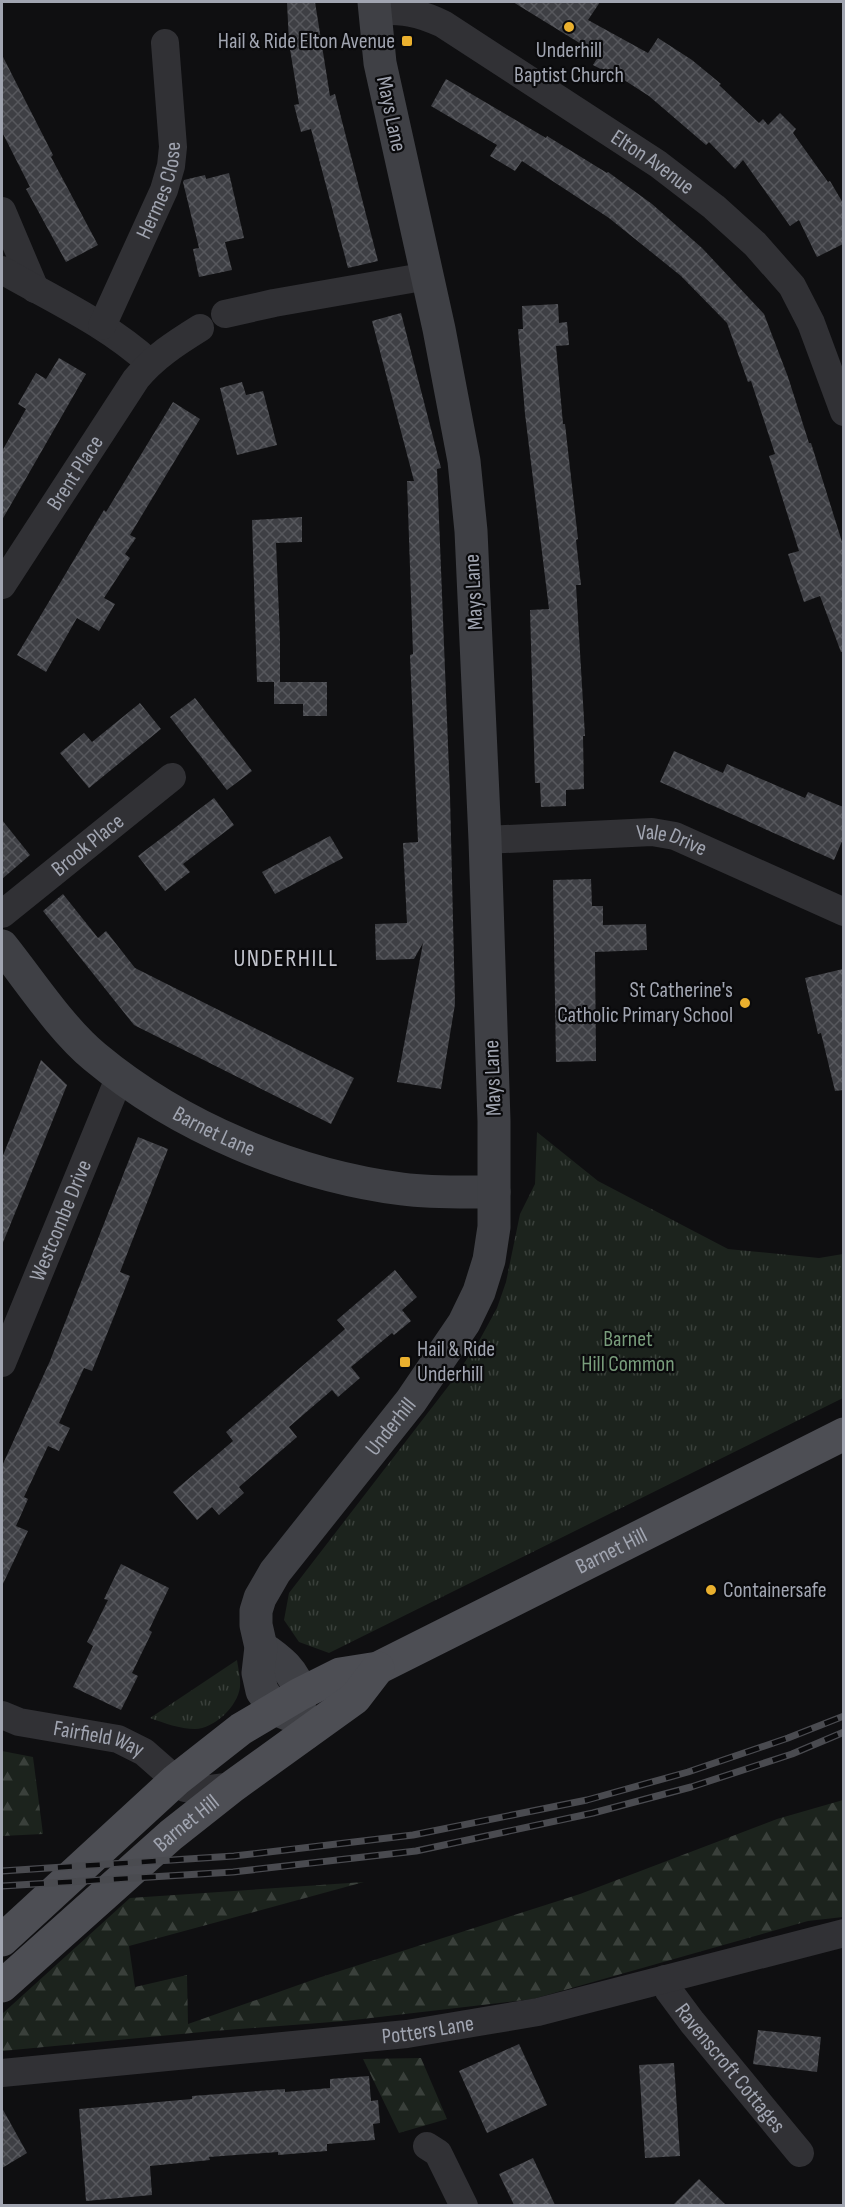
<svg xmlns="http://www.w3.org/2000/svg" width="845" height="2207" font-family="'Sofia Sans Condensed',sans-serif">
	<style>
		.grass { fill: url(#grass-tufts) }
		.forest { fill: url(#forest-firs) }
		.building { fill: url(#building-cross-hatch) }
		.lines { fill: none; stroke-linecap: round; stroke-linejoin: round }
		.street { stroke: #313135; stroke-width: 28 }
		.secondary { stroke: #3f4045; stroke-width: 33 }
		.primary { stroke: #4d4e54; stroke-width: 33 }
		.rail-casing { stroke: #4a4b50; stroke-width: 7 }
		.rail { stroke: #0a0a0c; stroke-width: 4.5; stroke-dasharray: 14; stroke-linecap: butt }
		.poi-dot { fill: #eab02e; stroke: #0a0a0c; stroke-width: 2 }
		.labels { text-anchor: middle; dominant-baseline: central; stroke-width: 4.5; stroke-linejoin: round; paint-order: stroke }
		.poi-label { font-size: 22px; fill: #a1a5b1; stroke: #0a0a0c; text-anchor: end }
		.street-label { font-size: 22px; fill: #a1a5b1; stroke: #0a0a0c }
		.park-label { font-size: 22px; fill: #789c7b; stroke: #0a0a0c }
		.neighbourhood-label { font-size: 24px; letter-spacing: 1.5px; fill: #c2c4cd; stroke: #0a0a0c }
	</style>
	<defs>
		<pattern id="grass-tufts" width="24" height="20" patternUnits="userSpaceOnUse" patternTransform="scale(1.5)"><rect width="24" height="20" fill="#1c231d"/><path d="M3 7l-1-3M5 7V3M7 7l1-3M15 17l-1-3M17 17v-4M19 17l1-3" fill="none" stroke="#3a403b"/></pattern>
		<pattern id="forest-firs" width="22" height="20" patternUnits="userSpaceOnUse" patternTransform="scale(1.5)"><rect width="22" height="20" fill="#1c231d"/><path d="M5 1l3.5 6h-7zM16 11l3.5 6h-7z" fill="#3a403b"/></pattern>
		<pattern id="building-cross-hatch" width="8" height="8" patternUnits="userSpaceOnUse" patternTransform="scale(1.5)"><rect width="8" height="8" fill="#3e3f44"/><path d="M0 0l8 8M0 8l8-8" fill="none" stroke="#57585d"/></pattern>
	</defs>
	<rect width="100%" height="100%" fill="#0f0f11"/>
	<g class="grass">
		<path d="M537 1132 598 1181 728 1249 819 1258 843 1254V1398L329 1653 299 1642 284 1620 289 1593 450 1384 479 1341 497 1308 506 1282 520 1214 535 1184Z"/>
		<path d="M237 1660C238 1668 241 1678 240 1687 238 1706 214 1729 195 1729 180 1729 164 1723 150 1718Z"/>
	</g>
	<g class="forest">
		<path d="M2 1751 33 1757 43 1834 2 1836Z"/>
		<path d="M843 1800V1917L808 1921 533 1999 345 2021 213 2031 2 2051V2014L130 1898 364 1882 129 1946 135 1987 187 1975 188 2024 318 1978 580 1894 777 1819Z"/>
		<path d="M421 2058 447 2119 399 2133 363 2059Z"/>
	</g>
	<g class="building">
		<path d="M287 2H315L330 96 335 94 378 261 348 268 311 129 301 132 294 105 299 104 289 43Z"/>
		<path d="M513 2H600L588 20 648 53 658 38 692 60 721 84 719 85 759 123 763 119 768 125 780 113 796 129 793 133 828 182 830 181 843 203V244L817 257 799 220 790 226 743 160 735 169 709 142 706 145 649 96 621 78 620 79 593 65 599 55Z"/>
		<path d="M2 55 53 155 51 157 98 245 66 262 26 189 30 187 2 132Z"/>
		<path d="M446 79 546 138 547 136 607 173 608 172 652 204 702 248 764 314 788 377 809 443H811L843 545V652H841L820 596 804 602 788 554 799 551 769 456 775 454 751 381 748 382 727 323 681 276 609 218 522 161 515 171 490 156 497 145 431 106Z"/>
		<path d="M229 173 244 238 225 242 232 270 199 277 193 249 199 248 183 182 184 180 205 175 206 179Z"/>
		<path d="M558 304 559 323 567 322 569 345 556 346 563 424H565L578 539 576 540 581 585H576L585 736H583L584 789 566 790V806L541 807 540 783H535L530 610 549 609 525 414 518 329H523L522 306Z"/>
		<path d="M401 313 441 468 437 469 450 795 455 1004 441 1089 397 1082 423 943 414 959 376 960 375 924 407 923 403 843 418 842 410 655 413 654 407 481H414L372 321Z"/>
		<path d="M59 358 86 374 2 520V451L26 409 18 404 36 373 46 379Z"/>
		<path d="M242 382 246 395 263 391 277 445 237 455 220 388Z"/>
		<path d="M173 402 200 419 130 535 136 538 125 554 130 558 104 598 115 604 99 631 77 618 46 672 17 655 90 533 104 510 106 512Z"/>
		<path d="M302 517V542L276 543 280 639V682H277H327V716H303V704H274V682H257L252 520Z"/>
		<path d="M195 698 252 771 227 790 170 717Z"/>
		<path d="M140 703 161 729 89 788 60 753 84 733 92 742Z"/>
		<path d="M674 751 723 773 727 764 805 798 808 792 843 807V839L834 860 660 782Z"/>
		<path d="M214 798 234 825 183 864 190 872 165 891 138 856Z"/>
		<path d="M2 820 30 855 2 879Z"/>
		<path d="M330 836 343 858 275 894 262 872Z"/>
		<path d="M591 879 592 906H603V925L646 924 647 950 595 952 596 1061 556 1062 553 880Z"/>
		<path d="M63 894 98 938 106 931 135 968 354 1078 331 1124 134 1025 43 911Z"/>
		<path d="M843 969V1090L835 1091 821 1033 818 1034 805 978Z"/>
		<path d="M41 1060 67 1085 2 1245V1158Z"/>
		<path d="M138 1137 168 1149 120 1272 130 1276 111 1324 92 1371 84 1368 59 1423 70 1428 59 1451 48 1446 24 1497 28 1499 16 1526 28 1531 2 1586V1466L50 1361Z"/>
		<path d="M395 1270 417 1297 402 1310 411 1321 394 1335 392 1333 351 1367 360 1378 338 1397 332 1390 289 1427 297 1437 239 1487 244 1493 219 1515 212 1507 197 1520 173 1492 233 1441 226 1432 345 1329 337 1320Z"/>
		<path d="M121 1564 169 1588 149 1630 152 1632 132 1673 138 1676 121 1710 73 1687 93 1646 87 1642 108 1600 104 1599Z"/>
		<path d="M758 2030 821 2037 817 2072 753 2064Z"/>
		<path d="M519 2044 547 2105 487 2133 459 2071Z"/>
		<path d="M674 2063 680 2156 645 2158 639 2065Z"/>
		<path d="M369 2076 371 2101 378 2100 380 2123 373 2124 375 2140 327 2144V2151L278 2155V2152L209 2157 210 2160 150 2166 152 2195 86 2201 79 2109 192 2099V2096L285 2089V2092L330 2088V2079Z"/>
		<path d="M2 2108 27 2153 2 2168Z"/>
		<path d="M533 2158 555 2205H514L499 2174Z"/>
		<path d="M699 2179 726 2205H673Z"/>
	</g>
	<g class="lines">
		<g class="street">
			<path id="s1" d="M374 11C402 10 418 12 443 24L658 164 714 207 755 244 792 286 811 323 844 412"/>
			<path d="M2 211 35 289"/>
			<path d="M2 270C52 299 106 323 150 363"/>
			<path d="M225 314 274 303 428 276"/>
			<path id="s2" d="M102 326 164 190 171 166 173 147 165 43"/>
			<path id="s3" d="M2 585 136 379C154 357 176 343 200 328"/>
			<path id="s4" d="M485 840 652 832 675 836 844 912"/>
			<path id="s5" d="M2 914 172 777"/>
			<path id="s6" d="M2 1363 120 1076"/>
			<path id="s7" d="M2 1715 19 1722 118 1739 144 1752 185 1788 203 1790 233 1786"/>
			<path id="s8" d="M665 1979 669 1991 692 2022 800 2153"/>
			<path id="s9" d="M2 2073 407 2034 538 2012 844 1933"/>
			<path d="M427 2146 438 2153 464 2206"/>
		</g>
		<g class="secondary">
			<path id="s10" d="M2 946C30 981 61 1029 95 1057 179 1127 294 1175 402 1189 433 1193 463 1192 494 1192"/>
			<path d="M261 1647C278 1658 296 1672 300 1694 301 1700 298 1711 297 1718"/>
			<path id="s11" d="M306 1733 297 1718 275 1709 262 1691 258 1673 261 1647 256 1625V1611L260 1598 275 1572 411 1401 464 1323 479 1292 489 1260 494 1227V1121L485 840 471 531 464 461 439 329 380 63 374 2"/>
		</g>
		<g class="primary">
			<path id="s12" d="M2 1940 176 1780 241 1729 300 1694 340 1674 378 1668 844 1434"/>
			<path id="s13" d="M2 1986 171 1835 233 1786 355 1698 378 1668"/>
		</g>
		<g class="rail-casing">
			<g id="rail">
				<path d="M2 1871 234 1856 413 1835 587 1800 688 1772 788 1738 844 1716"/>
				<path d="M2 1886 233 1872 416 1851 593 1813 691 1787 792 1754 844 1732"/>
			</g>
		</g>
		<use href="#rail" class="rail"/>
	</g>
	<g class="poi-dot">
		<circle cx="569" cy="27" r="6"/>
		<rect x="401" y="35" width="12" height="12" rx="3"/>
		<circle cx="745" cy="1003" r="6"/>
		<rect x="399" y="1356" width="12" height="12" rx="3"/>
		<circle cx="711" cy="1590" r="6"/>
	</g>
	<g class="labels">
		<g class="poi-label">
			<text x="395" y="41">Hail &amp; Ride Elton Avenue</text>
			<text x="569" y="50" text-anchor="middle">Underhill<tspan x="569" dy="25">Baptist Church</tspan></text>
			<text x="733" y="990">St Catherine's<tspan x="733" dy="25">Catholic Primary School</tspan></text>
			<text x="417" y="1349" text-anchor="start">Hail &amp; Ride<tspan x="417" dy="25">Underhill</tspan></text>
			<text x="723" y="1590" text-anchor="start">Containersafe</text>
		</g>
		<g class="street-label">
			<text transform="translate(391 114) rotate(78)">Mays Lane</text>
			<text stroke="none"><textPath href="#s1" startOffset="322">Elton Avenue</textPath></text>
			<text stroke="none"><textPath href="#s2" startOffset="148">Hermes Close</textPath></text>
			<text stroke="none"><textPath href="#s3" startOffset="134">Brent Place</textPath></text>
			<text transform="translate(474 592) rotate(-93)">Mays Lane</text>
			<text stroke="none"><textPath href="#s4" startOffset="188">Vale Drive</textPath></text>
			<text stroke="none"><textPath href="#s5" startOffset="110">Brook Place</textPath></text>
			<text transform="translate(493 1078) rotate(-92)">Mays Lane</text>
			<text stroke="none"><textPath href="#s10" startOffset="286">Barnet Lane</textPath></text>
			<text stroke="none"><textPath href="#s6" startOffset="154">Westcombe Drive</textPath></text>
			<text stroke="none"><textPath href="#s11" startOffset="374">Underhill</textPath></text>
			<text stroke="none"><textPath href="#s12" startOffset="732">Barnet Hill</textPath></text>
			<text stroke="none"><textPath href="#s7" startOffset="100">Fairfield Way</textPath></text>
			<text stroke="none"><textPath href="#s13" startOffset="246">Barnet Hill</textPath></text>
			<text stroke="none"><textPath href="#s9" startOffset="428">Potters Lane</textPath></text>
			<text stroke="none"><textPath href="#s8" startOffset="111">Ravenscroft Cottages</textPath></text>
		</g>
		<g class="park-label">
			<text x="628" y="1339">Barnet<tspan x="628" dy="25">Hill Common</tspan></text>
		</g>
		<g class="neighbourhood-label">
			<text x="286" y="958">UNDERHILL</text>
		</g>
	</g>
	<rect width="845" height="2207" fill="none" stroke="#a1a5b1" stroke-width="6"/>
</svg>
